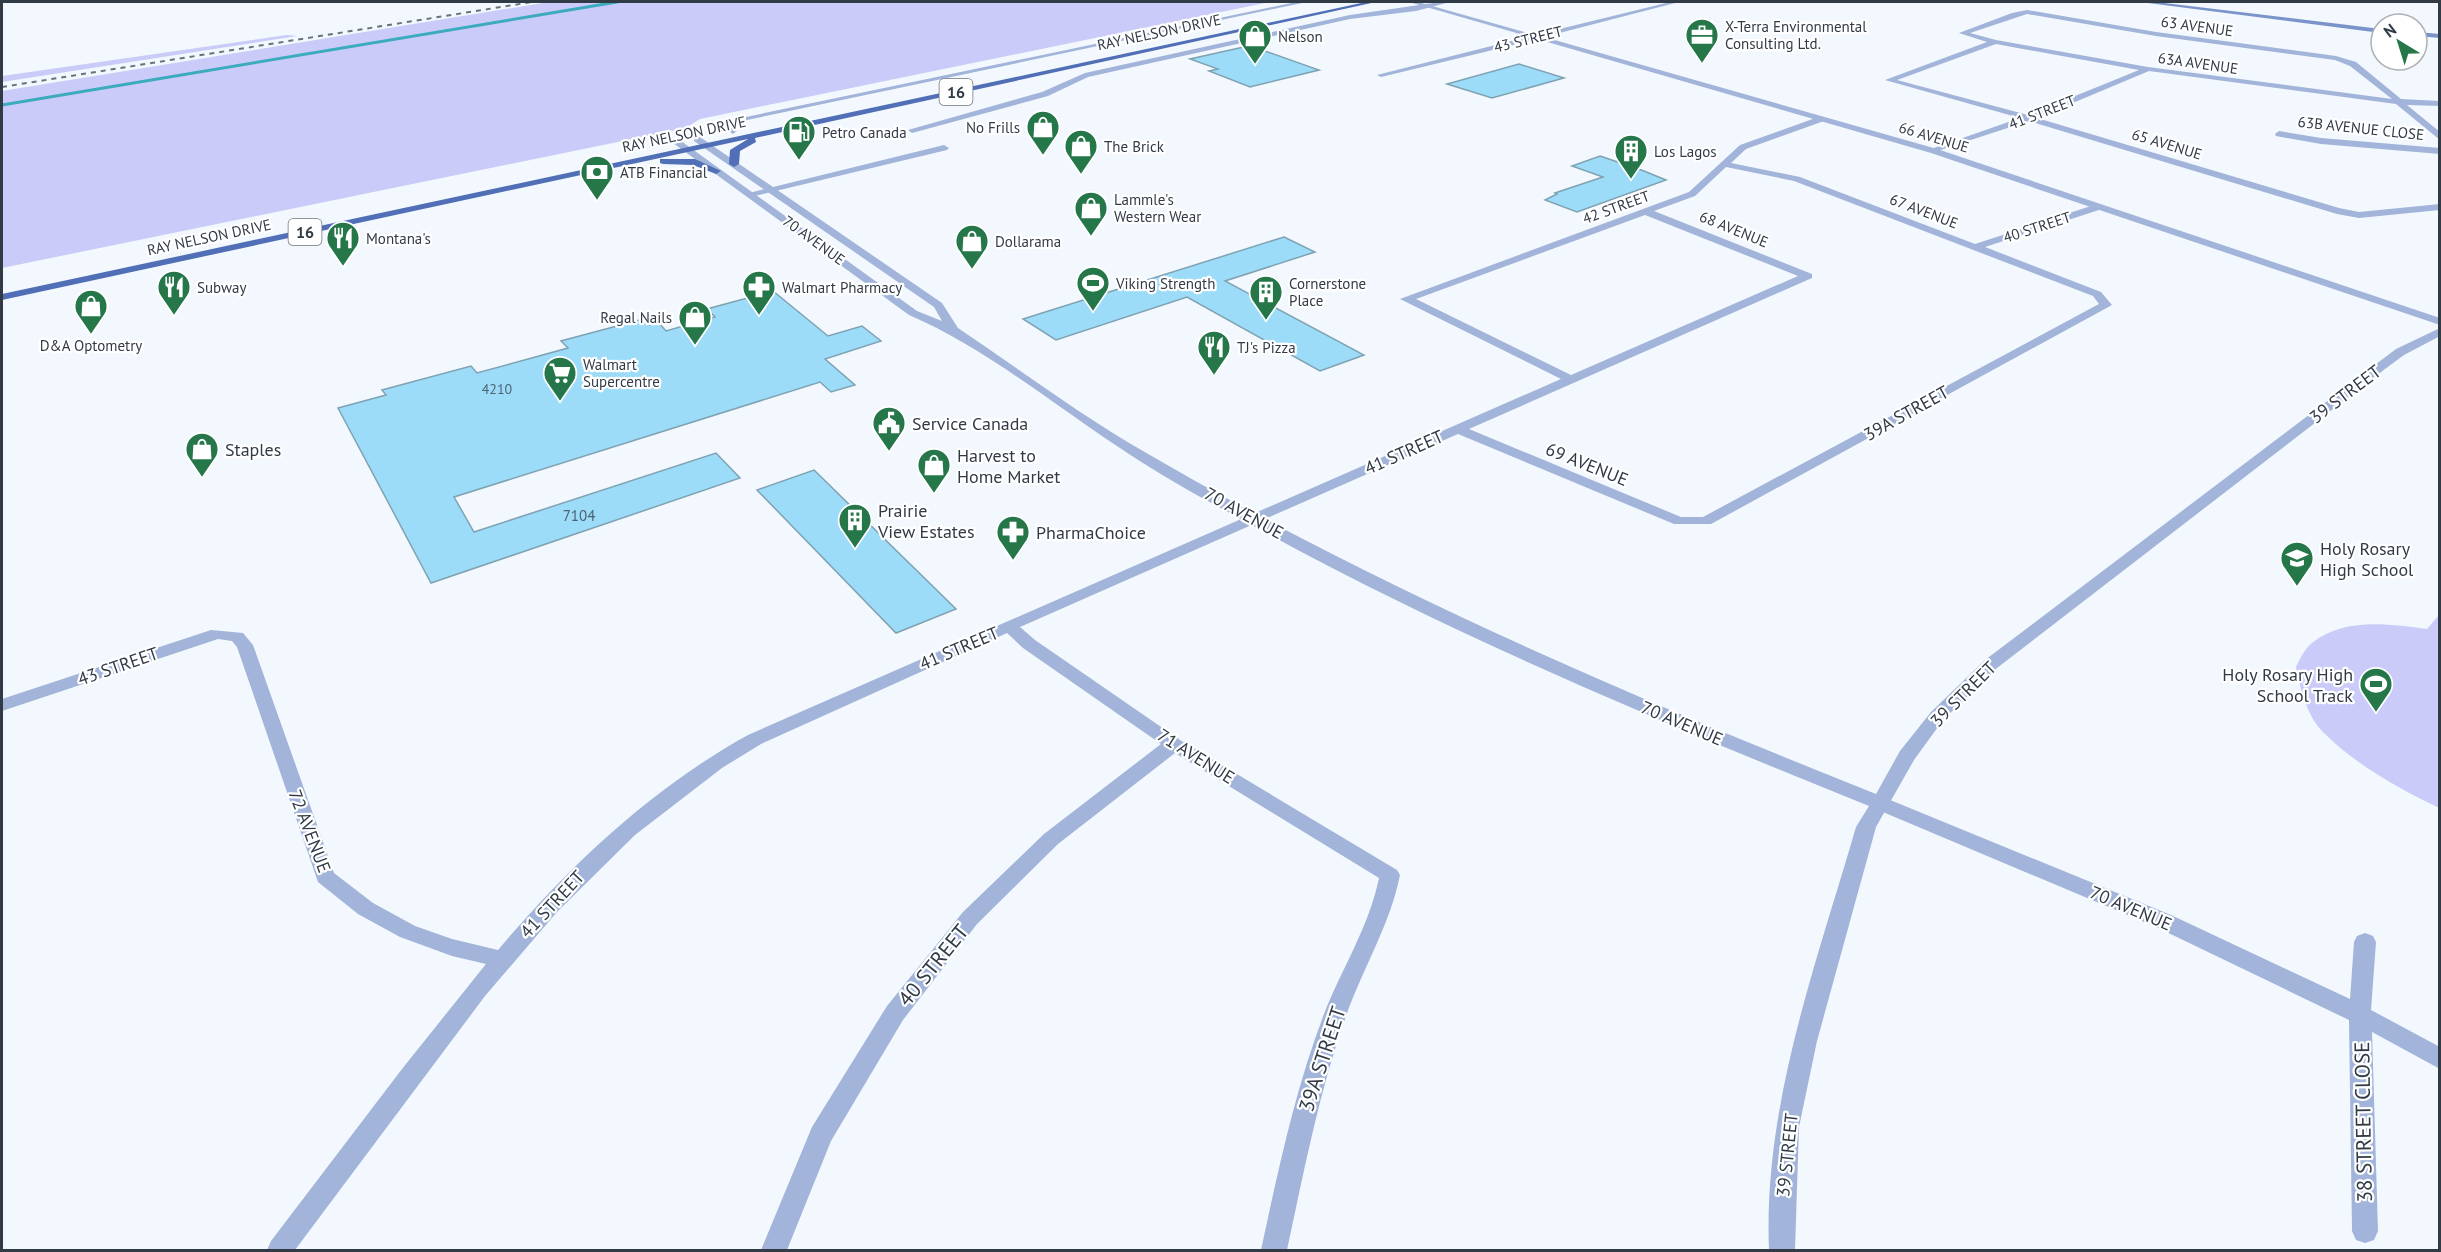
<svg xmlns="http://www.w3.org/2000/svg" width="2441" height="1252" font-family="'PT Sans',sans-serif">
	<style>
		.green { fill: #cacbf8 }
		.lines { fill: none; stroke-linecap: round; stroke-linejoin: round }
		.stream { stroke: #3dabbe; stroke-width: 3 }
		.building { fill: #9cdcf9; stroke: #7fa2b2; stroke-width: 1.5 }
		.minor { fill: #a2b4d9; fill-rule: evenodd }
		.tertiary { fill: #a2b4d9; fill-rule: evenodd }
		.secondary { fill: #7a93c9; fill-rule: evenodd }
		.trunk { fill: #506fb6; fill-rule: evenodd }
		.rail { stroke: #69727b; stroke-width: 2; stroke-dasharray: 5 5; stroke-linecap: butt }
		.labels { text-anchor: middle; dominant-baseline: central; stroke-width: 4.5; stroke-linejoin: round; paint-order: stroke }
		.far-number-label { font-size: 14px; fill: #4c6373 }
		.far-poi-label { font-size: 15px; fill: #313b46; stroke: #fff; text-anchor: start }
		.far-street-label { font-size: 15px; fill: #313b46; stroke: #fff }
		.number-label { font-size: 15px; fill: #4c6373 }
		.shield { fill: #fff; stroke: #6f767e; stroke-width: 1.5 }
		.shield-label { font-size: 16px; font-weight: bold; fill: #313b46 }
		.street-label { font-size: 18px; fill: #313b46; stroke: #fff }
		.poi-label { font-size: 18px; fill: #313b46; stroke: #fff; text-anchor: start }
		.near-street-label { font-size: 21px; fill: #313b46; stroke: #fff }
	</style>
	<rect width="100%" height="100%" fill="#f2f8fd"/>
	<g class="green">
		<path d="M549 2H1270L700 119 686 128 2 268V91Z"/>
		<path d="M287 35 297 36 2 82V76Z"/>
		<path d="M2439 615V808C2400 789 2356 765 2324 733 2307 717 2300 688 2296 667 2300 659 2305 648 2312 643 2344 617 2389 624 2427 629Z"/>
	</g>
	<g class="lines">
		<path class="stream" d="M2 105 617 2"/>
	</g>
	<g class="building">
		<path d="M1248 46 1262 50 1319 70 1250 87 1209 71 1218 69 1190 59Z"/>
		<path d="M1519 64 1564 78 1492 98 1447 84Z"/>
		<path d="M1600 156 1644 171 1666 180 1577 212 1545 200 1557 194 1555 193 1603 177 1572 166Z"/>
		<path d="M1284 237 1315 252 1225 281 1364 355 1320 371 1187 297 1056 340 1023 319Z"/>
		<path d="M773 291 828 336 862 326 881 341 825 359 855 385 831 392 820 382 454 497 474 532 716 453 740 478 431 583 338 408 386 395 382 390 471 366 477 373 568 348 561 341 643 319 649 325 658 322 666 331 715 317 707 309Z"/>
		<path d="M814 470 956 609 896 633 757 490Z"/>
	</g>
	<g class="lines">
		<g class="minor">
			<path d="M1296 2H1307L728 124 737 131 733 134 717 123Z"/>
			<path d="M1440 2H1450L1416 11 1350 19 1088 77 1048 96 912 133 908 130 1042 92 1085 73 1350 15Z"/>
			<path d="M2027 10 2156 32 2336 56 2356 62 2401 99 2440 101V106L2407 105 2440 132V140L2396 104 2149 71 2037 118 2339 208 2359 212 2440 204V210L2359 218 2337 214 2029 121 1931 153V149L2020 118 1885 80 1987 42 1959 33 2012 13ZM2027 14 2156 36 2335 60 2350 66 2392 99 2148 67 1996 40 1970 33ZM1996 44 2139 70 2028 115 1897 80Z"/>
			<path d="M1535 35 1538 39 1381 77 1377 75Z"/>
			<path d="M1821 116 1825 119 1824 121 1746 149 1731 163 1800 177 1975 244 2094 205H2102V209L1985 247 2101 292 2112 305 1711 524H1674L1458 434 1020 627 1035 640 1180 740 1397 870 1400 875C1390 925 1363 968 1346 1016 1319 1092 1304 1171 1287 1250H1261C1278 1171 1295 1090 1324 1014 1342 968 1369 927 1379 878L1175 753 1058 844 977 924 903 1020 831 1141 787 1250H761L812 1127 887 1006 963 912 1044 834 1161 744 1023 648 1007 633 761 744 722 768 635 835 557 912 485 996 295 1250H267L271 1241 402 1069 486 964 452 956 400 937 358 914 318 882 237 647 232 641 218 639 2 711V699L211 630 243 633 253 645 334 873 373 903 415 926 452 939 498 950C569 866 652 788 748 735L1561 379 1400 299 1689 192 1740 145ZM1726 167 1794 181 2093 296 2099 304 1703 517H1681L1469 429 1812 278V274L1654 211 1695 196ZM1645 215 1798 276 1571 375 1416 299Z"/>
			<path d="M2279 131 2321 138 2440 148V154L2321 144 2276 136 2275 134Z"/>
			<path d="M944 145 949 148 947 150 750 197 745 194Z"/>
			<path d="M1878 795 2171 915 2350 999 2354 942 2357 936 2365 933 2373 936 2376 942 2371 1010 2440 1047V1069L2372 1032 2378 1231 2374 1240 2365 1243 2356 1240 2352 1231 2349 1020 2156 927 1871 807 1868 802 1871 797Z"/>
		</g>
		<g class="tertiary">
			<path d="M1409 2H1418L1535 35 1670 2H1679L1544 37 1937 149 2440 318V325L1931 153Z"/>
			<path d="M694 137H700L942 303 958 328C1019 369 1079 414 1143 451 1377 588 1625 694 1876 794L1900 751 1931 712 1985 660 2396 349 2440 328V336L2404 355 2385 369 1997 668 1943 720 1914 760 1876 827 1817 1041 1799 1127 1795 1250H1769C1763 1105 1816 965 1856 827L1869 806C1666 724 1463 640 1270 535 1223 509 1174 484 1129 454 1056 407 988 349 909 315L673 143 681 141 917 311 942 321 934 307 694 141Z"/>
		</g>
		<g class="secondary">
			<path d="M2140 2H2156L2381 29V33Z"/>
			<path d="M2417 32 2440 34V38L2417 36Z"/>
		</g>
		<g class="trunk">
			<path d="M1366 2H1376L755 138 756 142 740 151 739 164 734 167 729 164 730 150 748 139 2 300V294Z"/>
			<path d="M660 159H695L721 171 716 174 693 165 663 164 660 163Z"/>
		</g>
		<path class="rail" d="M2 87 532 2"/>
	</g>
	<defs>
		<g id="office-pin" transform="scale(1.725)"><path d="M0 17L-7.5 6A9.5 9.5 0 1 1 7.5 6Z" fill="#257648" stroke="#fff"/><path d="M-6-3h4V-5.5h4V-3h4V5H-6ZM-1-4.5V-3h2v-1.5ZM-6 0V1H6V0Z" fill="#fff"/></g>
		<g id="shop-pin" transform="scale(1.725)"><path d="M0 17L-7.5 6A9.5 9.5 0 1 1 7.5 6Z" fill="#257648" stroke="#fff"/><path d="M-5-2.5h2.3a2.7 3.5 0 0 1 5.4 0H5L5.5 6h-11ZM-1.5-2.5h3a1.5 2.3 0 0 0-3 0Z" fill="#fff"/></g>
		<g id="fuel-pin" transform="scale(1.725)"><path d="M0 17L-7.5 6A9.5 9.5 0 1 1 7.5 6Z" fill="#257648" stroke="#fff"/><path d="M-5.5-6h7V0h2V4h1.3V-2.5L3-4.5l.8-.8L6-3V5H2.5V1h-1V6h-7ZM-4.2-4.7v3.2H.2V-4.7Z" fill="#fff"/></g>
		<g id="building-pin" transform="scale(1.725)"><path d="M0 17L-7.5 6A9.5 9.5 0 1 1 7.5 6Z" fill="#257648" stroke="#fff"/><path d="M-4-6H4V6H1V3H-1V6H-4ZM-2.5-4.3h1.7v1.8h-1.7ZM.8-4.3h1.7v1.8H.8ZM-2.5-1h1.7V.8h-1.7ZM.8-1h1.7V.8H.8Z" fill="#fff"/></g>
		<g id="bank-pin" transform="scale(1.725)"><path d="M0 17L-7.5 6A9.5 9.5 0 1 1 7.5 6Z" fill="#257648" stroke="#fff"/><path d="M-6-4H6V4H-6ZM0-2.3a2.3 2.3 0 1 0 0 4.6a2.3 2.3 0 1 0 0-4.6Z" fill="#fff"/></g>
		<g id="restaurant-pin" transform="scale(1.725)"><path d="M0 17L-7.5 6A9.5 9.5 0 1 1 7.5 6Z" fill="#257648" stroke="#fff"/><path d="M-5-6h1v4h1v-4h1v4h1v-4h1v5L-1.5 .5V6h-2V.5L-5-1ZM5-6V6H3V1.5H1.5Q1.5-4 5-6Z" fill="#fff"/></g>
		<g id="stadium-pin" transform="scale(1.725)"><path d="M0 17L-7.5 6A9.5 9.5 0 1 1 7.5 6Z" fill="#257648" stroke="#fff"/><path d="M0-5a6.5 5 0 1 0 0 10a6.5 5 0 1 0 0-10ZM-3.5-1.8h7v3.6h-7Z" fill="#fff"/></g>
		<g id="pharmacy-pin" transform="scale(1.725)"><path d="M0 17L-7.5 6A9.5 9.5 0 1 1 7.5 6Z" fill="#257648" stroke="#fff"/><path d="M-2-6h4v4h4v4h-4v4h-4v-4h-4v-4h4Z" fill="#fff"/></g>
		<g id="supermarket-pin" transform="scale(1.725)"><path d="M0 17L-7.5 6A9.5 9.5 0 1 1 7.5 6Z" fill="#257648" stroke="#fff"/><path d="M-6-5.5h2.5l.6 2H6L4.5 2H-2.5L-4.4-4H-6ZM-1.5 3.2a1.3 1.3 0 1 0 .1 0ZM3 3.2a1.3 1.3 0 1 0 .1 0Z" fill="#fff"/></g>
		<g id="civic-pin" transform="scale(1.725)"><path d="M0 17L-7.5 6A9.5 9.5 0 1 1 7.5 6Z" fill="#257648" stroke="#fff"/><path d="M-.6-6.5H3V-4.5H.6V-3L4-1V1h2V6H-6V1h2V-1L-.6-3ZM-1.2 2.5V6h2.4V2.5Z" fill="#fff"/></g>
		<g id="school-pin" transform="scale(1.725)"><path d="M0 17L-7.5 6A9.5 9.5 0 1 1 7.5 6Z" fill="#257648" stroke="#fff"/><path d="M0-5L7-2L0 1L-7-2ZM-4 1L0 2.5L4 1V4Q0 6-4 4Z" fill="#fff"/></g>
	</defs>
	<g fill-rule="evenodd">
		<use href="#office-pin" x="1702" y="35"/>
		<use href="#shop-pin" x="1255" y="36"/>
		<use href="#shop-pin" x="1043" y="127"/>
		<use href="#fuel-pin" x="799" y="132"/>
		<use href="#shop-pin" x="1081" y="146"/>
		<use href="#building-pin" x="1631" y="151"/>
		<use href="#bank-pin" x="597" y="172"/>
		<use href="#shop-pin" x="1091" y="208"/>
		<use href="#restaurant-pin" x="343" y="238"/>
		<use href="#shop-pin" x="972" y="241"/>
		<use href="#stadium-pin" x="1093" y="283"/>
		<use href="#restaurant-pin" x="174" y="287"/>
		<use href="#pharmacy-pin" x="759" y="287"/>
		<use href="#building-pin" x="1266" y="292"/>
		<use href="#shop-pin" x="91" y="306"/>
		<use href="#shop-pin" x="695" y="317"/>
		<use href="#restaurant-pin" x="1214" y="347"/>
		<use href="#supermarket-pin" x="560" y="373"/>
		<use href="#civic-pin" x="889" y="423"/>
		<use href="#shop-pin" x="202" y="449"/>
		<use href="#shop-pin" x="934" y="465"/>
		<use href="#building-pin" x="855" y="520"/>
		<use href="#pharmacy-pin" x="1013" y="532"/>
		<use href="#school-pin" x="2297" y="558"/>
		<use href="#stadium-pin" x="2376" y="684"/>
	</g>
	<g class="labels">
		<g class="far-number-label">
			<text x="497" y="389">4210</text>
		</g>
		<g class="far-poi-label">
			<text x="1725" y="26">X-Terra Environmental<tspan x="1725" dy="17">Consulting Ltd.</tspan></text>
			<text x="1278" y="36">Nelson</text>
			<text x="1020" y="127" text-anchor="end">No Frills</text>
			<text x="822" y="132">Petro Canada</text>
			<text x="1104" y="146">The Brick</text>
			<text x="1654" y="151">Los Lagos</text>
			<text x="620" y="172">ATB Financial</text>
			<text x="1114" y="199">Lammle's<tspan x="1114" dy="17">Western Wear</tspan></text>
			<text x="366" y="238">Montana's</text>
			<text x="995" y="241">Dollarama</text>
			<text x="1116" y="283">Viking Strength</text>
			<text x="1289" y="283">Cornerstone<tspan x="1289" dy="17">Place</tspan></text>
			<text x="197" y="287">Subway</text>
			<text x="782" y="287">Walmart Pharmacy</text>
			<text x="672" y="317" text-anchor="end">Regal Nails</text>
			<text x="91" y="345" text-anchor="middle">D&amp;A Optometry</text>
			<text x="1237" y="347">TJ's Pizza</text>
			<text x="583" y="364">Walmart<tspan x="583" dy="17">Supercentre</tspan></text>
		</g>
		<g class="far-street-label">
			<text transform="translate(2197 26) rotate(8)">63 AVENUE</text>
			<text transform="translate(1159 32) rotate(-12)">RAY NELSON DRIVE</text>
			<text transform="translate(1528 39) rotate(-14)">43 STREET</text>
			<text transform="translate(2198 63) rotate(8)">63A AVENUE</text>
			<text transform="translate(2042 112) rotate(-21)">41 STREET</text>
			<text transform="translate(2361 128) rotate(6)">63B AVENUE CLOSE</text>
			<text transform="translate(684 134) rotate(-12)">RAY NELSON DRIVE</text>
			<text transform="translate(1934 137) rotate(17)">66 AVENUE</text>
			<text transform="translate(2167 144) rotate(17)">65 AVENUE</text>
			<text transform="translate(1616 207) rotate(-20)">42 STREET</text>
			<text transform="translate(1924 211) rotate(21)">67 AVENUE</text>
			<text transform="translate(2037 227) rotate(-18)">40 STREET</text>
			<text transform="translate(1734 229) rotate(22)">68 AVENUE</text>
			<text transform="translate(209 237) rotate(-12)">RAY NELSON DRIVE</text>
			<text transform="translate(814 240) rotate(36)">70 AVENUE</text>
		</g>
		<g class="number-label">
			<text x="579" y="515">7104</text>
		</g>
		<g class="shield">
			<rect x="939.5" y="79" width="33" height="26" rx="4.5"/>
			<rect x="288.5" y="219" width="33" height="26" rx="4.5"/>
		</g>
		<g class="shield-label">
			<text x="956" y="92">16</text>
			<text x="305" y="232">16</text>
		</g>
		<g class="street-label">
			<text transform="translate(2345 394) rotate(-37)">39 STREET</text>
			<text transform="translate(1906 413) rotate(-29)">39A STREET</text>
			<text transform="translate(1404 452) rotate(-24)">41 STREET</text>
			<text transform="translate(1587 464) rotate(22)">69 AVENUE</text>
			<text transform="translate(1244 513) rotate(29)">70 AVENUE</text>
			<text transform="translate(959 648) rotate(-23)">41 STREET</text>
			<text transform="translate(118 666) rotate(-19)">43 STREET</text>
			<text transform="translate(1963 694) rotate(-45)">39 STREET</text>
			<text transform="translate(1682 723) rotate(23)">70 AVENUE</text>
			<text transform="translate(1196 756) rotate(32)">71 AVENUE</text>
			<text transform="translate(310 831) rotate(69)">72 AVENUE</text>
			<text transform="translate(552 904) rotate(-47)">41 STREET</text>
			<text transform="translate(2131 908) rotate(23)">70 AVENUE</text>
			<text transform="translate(1787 1155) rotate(-84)">39 STREET</text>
		</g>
		<g class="poi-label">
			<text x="912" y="423">Service Canada</text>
			<text x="225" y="449">Staples</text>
			<text x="957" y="455">Harvest to<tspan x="957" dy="21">Home Market</tspan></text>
			<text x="878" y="510">Prairie<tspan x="878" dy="21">View Estates</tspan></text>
			<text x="1036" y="532">PharmaChoice</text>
			<text x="2320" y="548">Holy Rosary<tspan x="2320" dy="21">High School</tspan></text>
			<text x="2353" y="674" text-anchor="end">Holy Rosary High<tspan x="2353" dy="21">School Track</tspan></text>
		</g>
		<g class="near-street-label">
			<text transform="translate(933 965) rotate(-51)">40 STREET</text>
			<text transform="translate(1322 1059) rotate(-72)">39A STREET</text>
			<text transform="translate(2363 1122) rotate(-91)">38 STREET CLOSE</text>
		</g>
	</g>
	<rect width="2441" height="1252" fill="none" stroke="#313b46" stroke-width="6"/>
	<g transform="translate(2399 42) rotate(322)"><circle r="28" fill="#ffffff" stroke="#adb1b5" stroke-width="1.5"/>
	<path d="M0-4.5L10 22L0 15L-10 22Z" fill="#257648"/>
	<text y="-9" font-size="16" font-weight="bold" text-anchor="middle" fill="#313b46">N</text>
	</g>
</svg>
